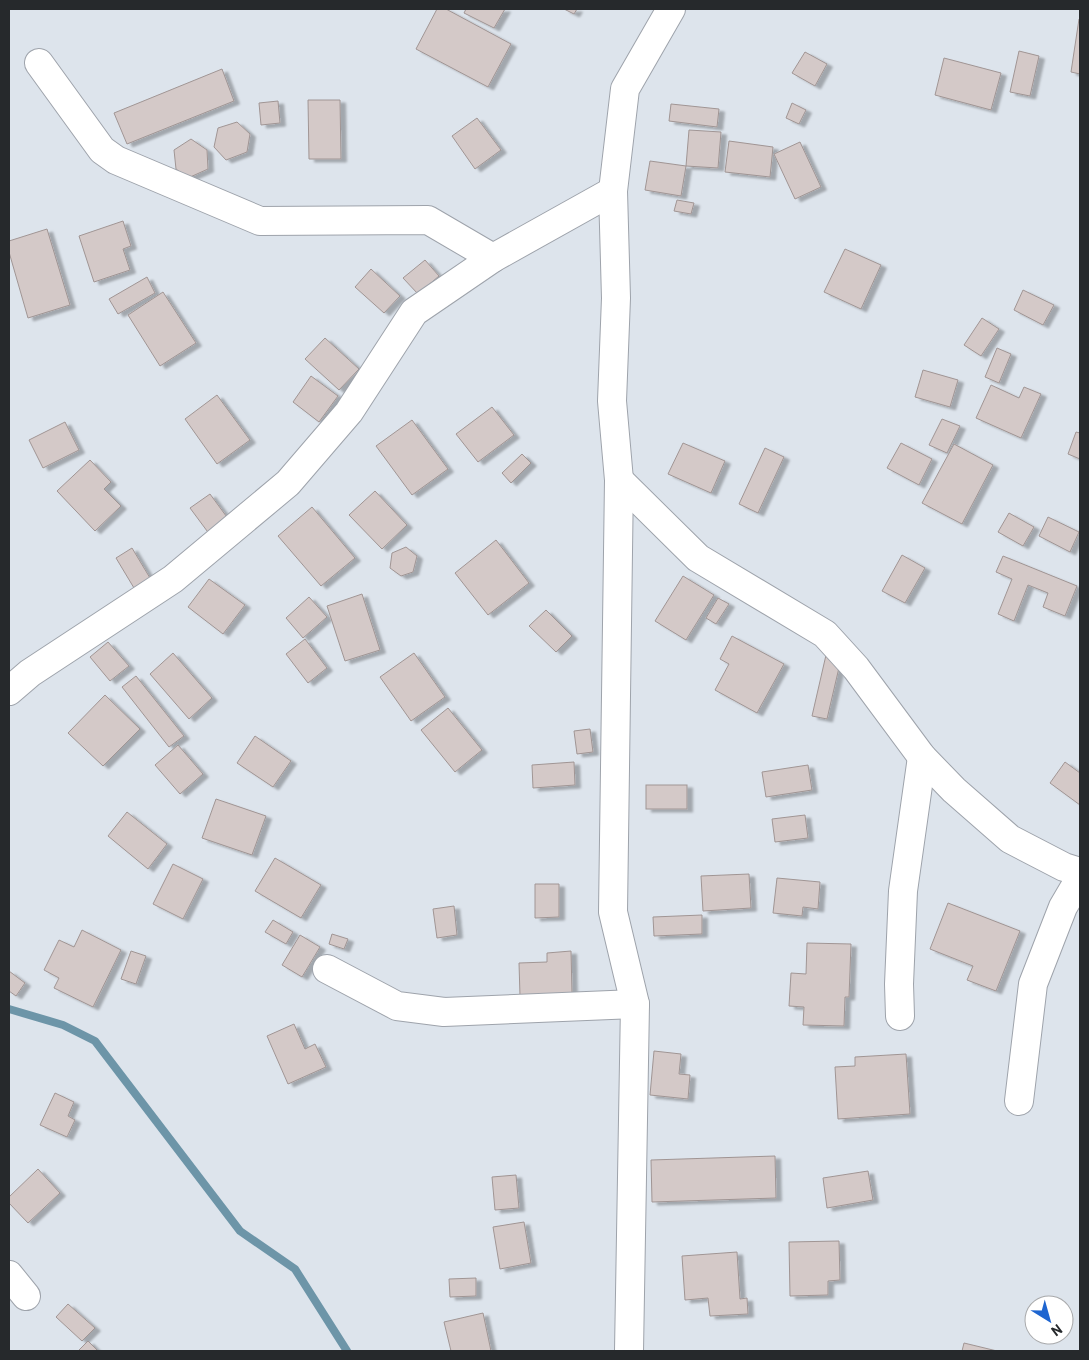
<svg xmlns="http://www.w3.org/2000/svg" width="1089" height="1360" font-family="Barlow,sans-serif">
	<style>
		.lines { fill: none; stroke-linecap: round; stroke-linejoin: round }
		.stream { stroke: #6d95a8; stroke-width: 8 }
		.building { fill: #d4c9c8; stroke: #a09594; filter: url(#shadow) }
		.street-casing { stroke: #9ea3ab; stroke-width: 30 }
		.street { stroke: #fff; stroke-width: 28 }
	</style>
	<defs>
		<filter id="shadow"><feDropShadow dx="5.5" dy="3" stdDeviation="1" flood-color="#0004"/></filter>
	</defs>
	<rect width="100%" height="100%" fill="#dde4ec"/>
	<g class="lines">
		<path class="stream" d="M9 1009 63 1025 95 1041 240 1231 295 1269 347 1351"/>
	</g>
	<g class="building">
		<path d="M437 9H446L511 44 488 87 416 49Z"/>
		<path d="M466 9H505L494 28 464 13Z"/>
		<path d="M564 9H577L574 14Z"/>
		<path d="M1079 19H1080V74L1071 72Z"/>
		<path d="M1019 51 1039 56 1030 96 1010 92Z"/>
		<path d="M805 52 827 64 815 86 792 73Z"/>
		<path d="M944 58 1001 73 991 110 935 95Z"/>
		<path d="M222 69 234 101 127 144 114 113Z"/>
		<path d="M308 100H340L341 159H309Z"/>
		<path d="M278 101 280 123 261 125 259 103Z"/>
		<path d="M792 103 806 110 799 124 786 118Z"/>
		<path d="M671 104 719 109 717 127 669 121Z"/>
		<path d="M477 118 501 150 475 169 452 136Z"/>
		<path d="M237 122 250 134 247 152 226 160 214 147 218 128Z"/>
		<path d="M689 130 721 132 718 168 686 166Z"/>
		<path d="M191 139 207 150 208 169 188 178 176 169 174 150Z"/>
		<path d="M729 141 773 147 770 177 725 172Z"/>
		<path d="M800 142 821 187 795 199 774 154Z"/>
		<path d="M650 161 686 166 681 196 645 190Z"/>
		<path d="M677 200 694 203 691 214 674 211Z"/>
		<path d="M123 221 131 246 123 249 130 270 94 282 79 236Z"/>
		<path d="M47 229 70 305 28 318 9 252V241Z"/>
		<path d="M845 249 881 265 861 309 824 292Z"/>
		<path d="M425 260 439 276 418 294 403 278Z"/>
		<path d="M371 269 400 296 384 313 355 287Z"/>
		<path d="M147 277 155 293 118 314 109 299Z"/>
		<path d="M1023 290 1054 305 1043 325 1014 310Z"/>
		<path d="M163 292 196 343 160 366 128 315Z"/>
		<path d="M982 318 999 329 981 356 964 345Z"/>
		<path d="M325 338 359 369 339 390 305 359Z"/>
		<path d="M997 348 1011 354 999 383 985 377Z"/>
		<path d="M923 370 958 380 950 407 915 397Z"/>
		<path d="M311 376 338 396 319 422 293 402Z"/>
		<path d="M991 385 1019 398 1024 387 1041 394 1021 438 976 418Z"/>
		<path d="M217 395 250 440 217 464 185 419Z"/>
		<path d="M492 407 514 435 478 462 456 434Z"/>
		<path d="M942 419 960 426 947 453 929 445Z"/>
		<path d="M412 420 448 469 412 495 376 446Z"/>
		<path d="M65 422 79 450 43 468 29 440Z"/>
		<path d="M1076 432 1080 433V459L1068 454Z"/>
		<path d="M683 443 725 461 711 493 668 474Z"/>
		<path d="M901 443 932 459 919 485 887 468Z"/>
		<path d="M954 444 993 465 962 524 922 503Z"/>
		<path d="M765 448 784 457 758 513 739 504Z"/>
		<path d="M522 454 531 463 511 483 502 473Z"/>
		<path d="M90 460 111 482 104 489 121 506 95 531 57 491Z"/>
		<path d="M375 491 407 525 382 549 349 515Z"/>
		<path d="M210 494 232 524 213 539 190 508Z"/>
		<path d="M312 507 355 558 321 586 278 536Z"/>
		<path d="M1009 513 1034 527 1023 546 998 532Z"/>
		<path d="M1048 517 1079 532 1070 552 1039 536Z"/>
		<path d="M496 540 529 583 488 615 455 573Z"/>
		<path d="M406 547 417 556 413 572 401 576 390 568 392 553Z"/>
		<path d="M132 548 150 578 134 588 116 558Z"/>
		<path d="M902 555 925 568 905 603 882 591Z"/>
		<path d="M1003 556 1077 586 1065 616 1043 607 1048 593 1028 585 1014 621 998 614 1012 579 996 572Z"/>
		<path d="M683 576 714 595 686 640 655 621Z"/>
		<path d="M209 579 245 605 223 634 188 607Z"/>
		<path d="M362 594 380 650 345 661 327 606Z"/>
		<path d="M309 597 327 617 303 638 286 618Z"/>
		<path d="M718 598 729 604 716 624 706 618Z"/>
		<path d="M546 610 572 636 556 652 529 626Z"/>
		<path d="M732 636 784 664 757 713 715 690 729 664 720 659Z"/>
		<path d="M305 639 327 668 308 683 286 654Z"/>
		<path d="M108 642 129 666 110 681 90 657Z"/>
		<path d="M173 653 212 698 189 719 150 674Z"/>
		<path d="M414 653 445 697 411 721 380 677Z"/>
		<path d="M826 655 841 659 827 719 812 716Z"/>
		<path d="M136 676 184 736 169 747 122 687Z"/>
		<path d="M105 695 140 729 103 766 68 733Z"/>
		<path d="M448 708 482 750 455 772 421 730Z"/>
		<path d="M590 729 593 752 577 754 574 731Z"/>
		<path d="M255 736 291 761 273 787 237 763Z"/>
		<path d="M178 745 203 774 180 794 155 765Z"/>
		<path d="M574 762 575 785 533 788 532 765Z"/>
		<path d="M1065 762 1080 773V805L1050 783Z"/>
		<path d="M808 765 812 790 766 797 762 772Z"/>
		<rect x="646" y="785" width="41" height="24"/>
		<path d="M216 799 266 816 252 855 202 838Z"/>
		<path d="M127 812 167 844 148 869 108 836Z"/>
		<path d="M805 815 808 838 775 842 772 819Z"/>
		<path d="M275 858 321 885 301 918 255 891Z"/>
		<path d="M173 864 203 879 183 919 153 904Z"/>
		<path d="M749 874 751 908 703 911 701 876Z"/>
		<path d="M777 878 820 882 818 909 803 907 802 916 773 913Z"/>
		<path d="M535 884H559V917L535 918Z"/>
		<path d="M948 903 1020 931 996 991 967 980 973 966 930 949Z"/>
		<path d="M454 906 457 935 437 938 433 909Z"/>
		<path d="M702 915V934L654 936 653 917Z"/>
		<path d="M273 920 293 932 286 944 265 932Z"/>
		<path d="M82 930 121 950 93 1007 54 988 59 978 44 970 59 940 74 947Z"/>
		<path d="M332 934 348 939 344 949 329 944Z"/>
		<path d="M300 935 320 947 302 977 282 965Z"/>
		<path d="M807 943 851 944 849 997H845L844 1026 803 1025 804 1007 789 1006 791 973 806 974Z"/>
		<path d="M131 951 146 956 136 984 121 979Z"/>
		<path d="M571 951 572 993 520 996 519 963 547 962V953Z"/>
		<path d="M9 971 25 983 16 996 9 991Z"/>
		<path d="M294 1024 305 1049 315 1044 326 1067 288 1084 267 1036Z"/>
		<path d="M654 1051 681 1054 679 1074 690 1075 688 1099 650 1095Z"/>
		<path d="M906 1054 910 1114 838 1119 835 1067 855 1066V1057Z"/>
		<path d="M55 1093 74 1102 68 1116 75 1120 67 1137 40 1125Z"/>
		<path d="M775 1156 776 1198 652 1202 651 1160Z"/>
		<path d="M38 1169 60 1193 28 1223 9 1203V1197Z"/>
		<path d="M868 1171 873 1200 827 1208 823 1178Z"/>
		<path d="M516 1175 519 1208 495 1210 492 1177Z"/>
		<path d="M524 1222 531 1263 500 1269 493 1227Z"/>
		<path d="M839 1241 840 1280 828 1281V1295L790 1296 789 1242Z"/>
		<path d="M737 1252 740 1299 747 1298 748 1314 710 1316 708 1298 685 1300 682 1256Z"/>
		<path d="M476 1278V1296L450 1297 449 1279Z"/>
		<path d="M68 1304 95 1328 82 1341 56 1317Z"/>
		<path d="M483 1313 491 1351H451L444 1322Z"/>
		<path d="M88 1341 98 1351H78Z"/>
		<path d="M964 1343 997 1351H962Z"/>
	</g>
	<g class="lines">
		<g class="street-casing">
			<g id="street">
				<path d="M39 63 102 150 116 160 260 221 428 220 493 258"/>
				<path d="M619 480 698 558 825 634 856 668 922 757 954 790 1010 839 1064 867 1080 872"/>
				<path d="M9 691 30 673 173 579 288 483 349 412 414 312 493 258 613 191"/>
				<path d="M327 969 397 1006 444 1012 635 1004"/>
				<path d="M900 1016 899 984 903 891 922 757"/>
				<path d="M1019 1101 1033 984 1063 907 1080 878"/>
				<path d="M9 1275 26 1296"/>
				<path d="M629 1351 635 1004 613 912 619 480 612 401 616 298 613 191 625 89 671 9"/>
			</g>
		</g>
		<use href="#street" class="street"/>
	</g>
	<rect width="1089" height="1360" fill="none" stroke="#26292c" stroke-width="20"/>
	<g transform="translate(1049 1320) rotate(143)"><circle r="24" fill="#ffffff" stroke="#a8a9ab"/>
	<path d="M0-4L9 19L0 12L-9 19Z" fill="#1e65d0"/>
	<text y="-8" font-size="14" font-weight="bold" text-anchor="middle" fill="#26292c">N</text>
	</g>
</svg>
